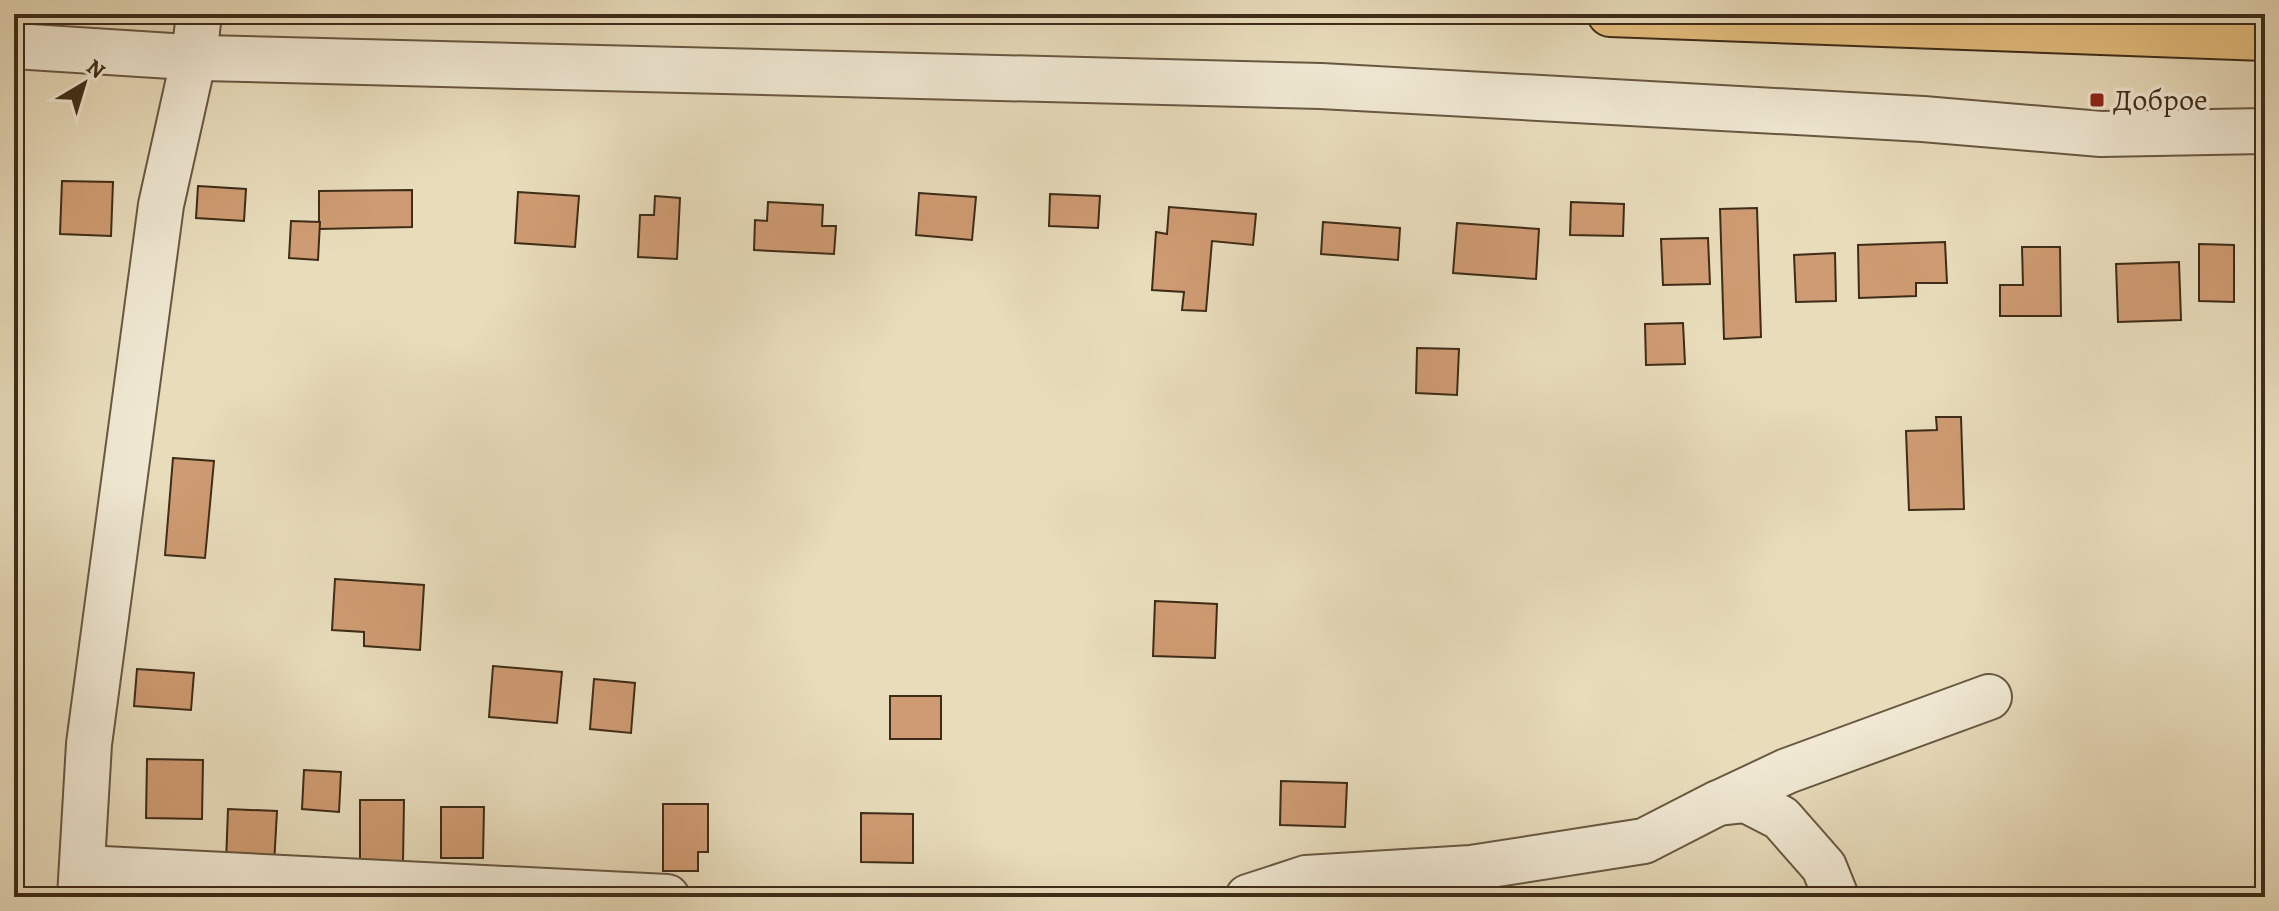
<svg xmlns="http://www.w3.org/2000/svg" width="2279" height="911" font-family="Alegreya,serif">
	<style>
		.building { fill: #cf9b72; stroke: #3e2c18; stroke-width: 2 }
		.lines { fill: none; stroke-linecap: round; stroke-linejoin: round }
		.minor-casing { stroke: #685841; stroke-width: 48 }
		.major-casing { stroke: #3e2c18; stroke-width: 48 }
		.minor { stroke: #f0e8d3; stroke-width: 44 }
		.major { stroke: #e4be7e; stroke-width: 44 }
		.poi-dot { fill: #8f2418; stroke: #f0e8d3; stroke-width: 3 }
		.labels { text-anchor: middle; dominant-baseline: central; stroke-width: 7; stroke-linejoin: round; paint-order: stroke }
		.poi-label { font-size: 30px; fill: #3e2c18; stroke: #f0e8d3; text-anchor: start }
	</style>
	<rect width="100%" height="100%" fill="#e8dcbb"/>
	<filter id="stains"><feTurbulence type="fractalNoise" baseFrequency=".0025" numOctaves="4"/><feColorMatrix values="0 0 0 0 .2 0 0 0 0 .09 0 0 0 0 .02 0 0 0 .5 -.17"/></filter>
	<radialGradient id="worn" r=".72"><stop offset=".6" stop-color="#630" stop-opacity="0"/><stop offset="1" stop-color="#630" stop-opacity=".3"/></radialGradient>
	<g class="building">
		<path d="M62 181 113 182 111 236 60 234Z"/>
		<path d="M198 186 246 189 244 221 196 218Z"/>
		<path d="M412 190V227L319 229V191Z"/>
		<path d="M518 192 579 196 575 247 515 243Z"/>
		<path d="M919 193 976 197 972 240 916 235Z"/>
		<path d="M1050 194 1100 196 1098 228 1049 226Z"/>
		<path d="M655 196 680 198 677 259 638 257 640 215H654Z"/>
		<path d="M768 202 823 205 822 226H836L834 254 754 250 755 220 767 221Z"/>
		<path d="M1571 202 1624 204 1623 236 1570 235Z"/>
		<path d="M1169 207 1256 214 1253 245 1212 241 1206 311 1182 310 1184 292 1152 290 1156 232 1167 234Z"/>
		<path d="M1757 208 1761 337 1724 339 1720 209Z"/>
		<path d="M291 221 320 222 318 260 289 258Z"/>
		<path d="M1323 222 1400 228 1398 260 1321 254Z"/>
		<path d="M1457 223 1539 229 1536 279 1453 273Z"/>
		<path d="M1708 238 1710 284 1663 285 1661 239Z"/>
		<path d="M1945 242 1947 283H1916V296L1859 298 1858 245Z"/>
		<path d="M2199 244 2234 245V302L2199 301Z"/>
		<path d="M2022 247H2060L2061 316H2000V285H2023Z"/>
		<path d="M1835 253 1836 301 1796 302 1794 255Z"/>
		<path d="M2179 262 2181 320 2118 322 2116 264Z"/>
		<path d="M1683 323 1685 364 1646 365 1645 324Z"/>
		<path d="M1417 348 1459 349 1457 395 1416 393Z"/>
		<path d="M1936 417H1961L1964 509 1909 510 1906 431 1937 430Z"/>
		<path d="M173 458 214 461 205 558 165 555Z"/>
		<path d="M335 579 424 585 420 650 364 646V632L332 630Z"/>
		<path d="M1155 601 1217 604 1215 658 1153 656Z"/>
		<path d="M493 666 562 672 557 723 489 717Z"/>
		<path d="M137 669 194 673 191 710 134 706Z"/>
		<path d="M594 679 635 683 631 733 590 729Z"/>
		<rect x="890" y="696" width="51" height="43"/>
		<path d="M14 698 24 700 16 741 14 740Z"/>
		<path d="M147 759 203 760 202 819 146 818Z"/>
		<path d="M304 770 341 772 339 812 302 809Z"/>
		<path d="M1281 781 1347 783 1345 827 1280 825Z"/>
		<path d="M360 800H404L403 863H360Z"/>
		<path d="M663 804H708V852H698V871H663Z"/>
		<path d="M441 807H484L483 858H441Z"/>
		<path d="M228 809 277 811 274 865 226 863Z"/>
		<path d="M861 813 913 814V863L861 862Z"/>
	</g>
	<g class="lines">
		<g class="minor-casing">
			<g id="minor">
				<path d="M14 46 203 58 1321 86 1923 119 2101 134 2265 131"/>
				<path d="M1719 803 1787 771 1989 697"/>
				<path d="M83 868 667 897"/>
				<path d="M80 897 89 744 161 205 194 57 199 14"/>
				<path d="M1248 897 1306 878 1471 868 1644 841 1718 803 1746 800 1781 818 1824 867 1836 897"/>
			</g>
		</g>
		<g class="major-casing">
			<path id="major" d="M1610 14 2265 38"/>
		</g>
		<use href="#minor" class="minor"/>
		<use href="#major" class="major"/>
	</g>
	<rect class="poi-dot" x="2089" y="92" width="16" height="16" rx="4"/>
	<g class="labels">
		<g class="poi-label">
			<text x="2113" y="100">Доброе</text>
		</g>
	</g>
	<rect width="2279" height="911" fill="none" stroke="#e8dcbb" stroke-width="48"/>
	<rect x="16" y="16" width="2247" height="879" fill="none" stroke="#3e2c18" stroke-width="4"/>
	<rect x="24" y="24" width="2231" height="863" fill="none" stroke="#3e2c18" stroke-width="2"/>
	<g transform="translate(84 84) rotate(38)" stroke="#f0e8d3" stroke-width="6" paint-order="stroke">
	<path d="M0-6L14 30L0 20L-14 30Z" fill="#3e2c18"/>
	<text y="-12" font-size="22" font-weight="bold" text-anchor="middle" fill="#3e2c18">N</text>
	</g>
	<rect width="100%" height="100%" filter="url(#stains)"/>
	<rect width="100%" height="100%" fill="url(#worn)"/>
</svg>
